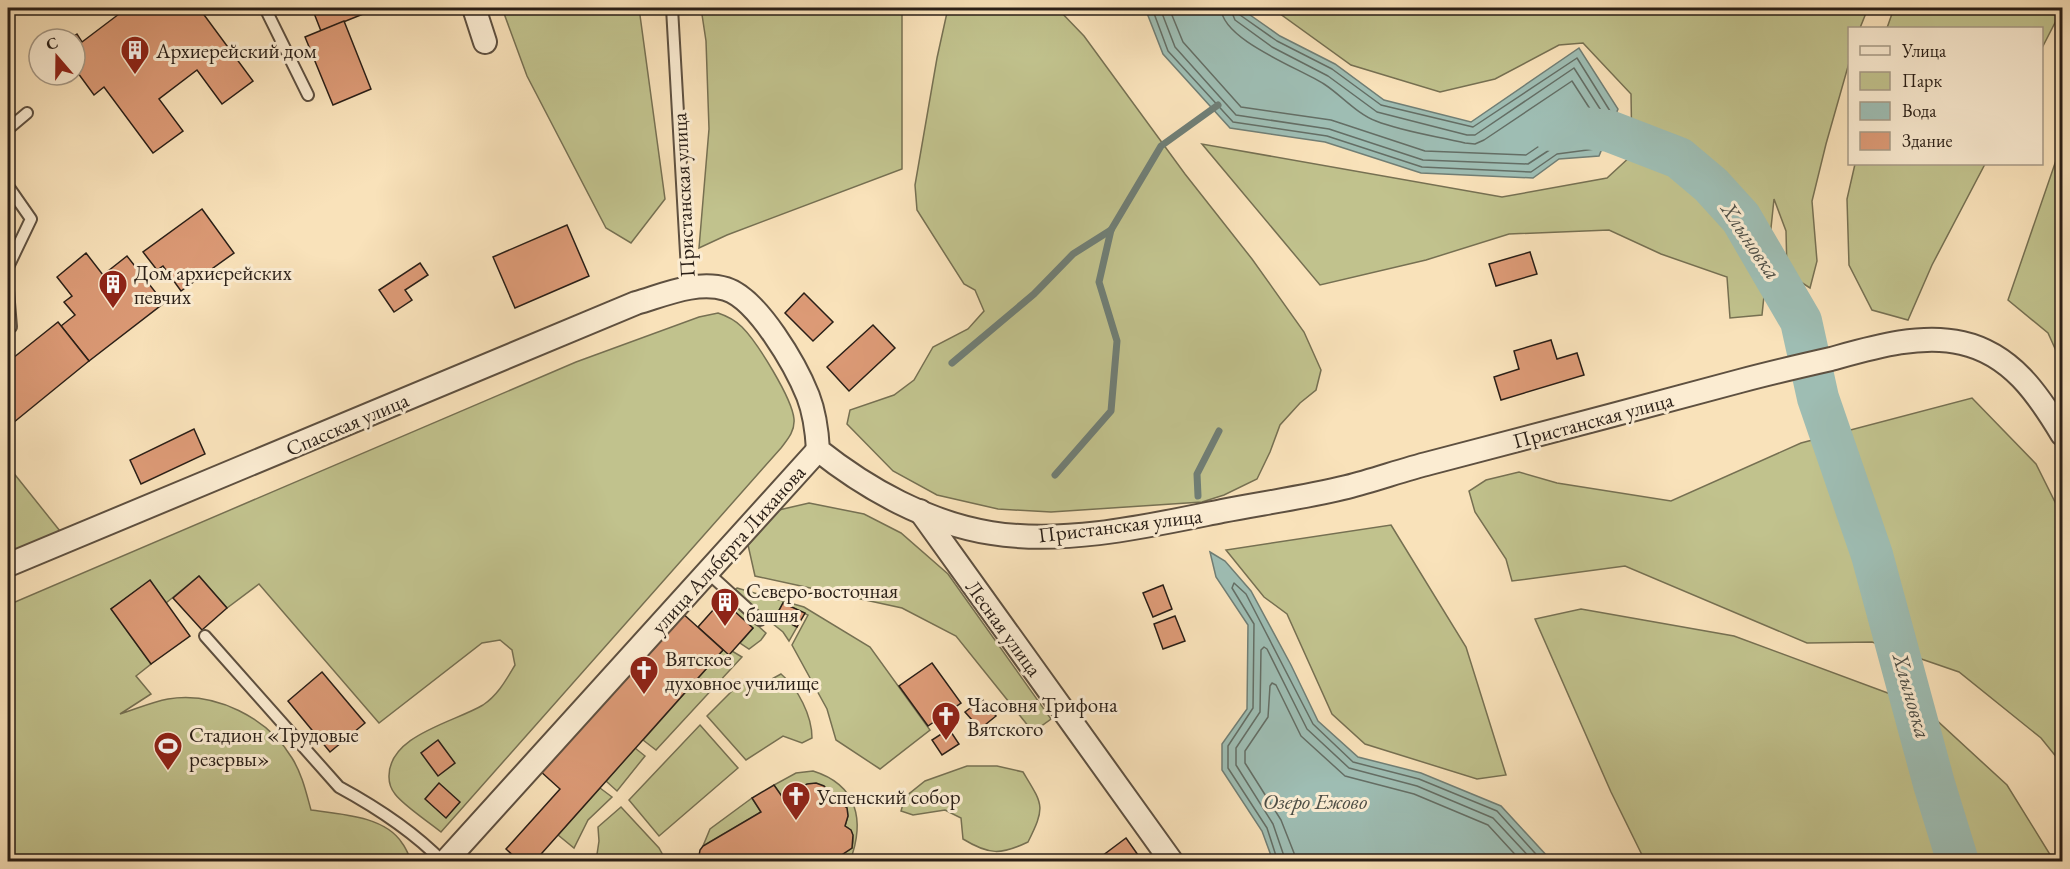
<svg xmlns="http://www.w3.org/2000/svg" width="2070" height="869" font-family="'EB Garamond',serif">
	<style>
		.green { fill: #c1c28d; stroke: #767052; stroke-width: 1.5 }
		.water { fill: #9ebdb3; stroke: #707e75; stroke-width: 1.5 }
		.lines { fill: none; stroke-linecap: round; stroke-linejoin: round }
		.shore { stroke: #646e65; stroke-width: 1.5 }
		.stream { stroke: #707e75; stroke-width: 7 }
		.river { stroke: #9ebdb3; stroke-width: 42 }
		.building { fill: #dc9a76; stroke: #2a1f17; stroke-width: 1.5 }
		.lane-casing { stroke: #5e5040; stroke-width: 14 }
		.street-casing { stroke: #5e5040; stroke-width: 26 }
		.lane { stroke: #fbecd2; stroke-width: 10 }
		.street { stroke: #fbecd2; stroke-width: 22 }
		.labels { text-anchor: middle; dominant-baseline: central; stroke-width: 6; stroke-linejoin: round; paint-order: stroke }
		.poi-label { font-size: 21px; fill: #2a1f17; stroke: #fbecd2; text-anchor: start }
		.street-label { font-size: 21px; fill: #2a1f17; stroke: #fbecd2 }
		.water-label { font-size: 22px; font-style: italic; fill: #4d4e46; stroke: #fbecd2 }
	</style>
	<rect width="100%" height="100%" fill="#f9e2ba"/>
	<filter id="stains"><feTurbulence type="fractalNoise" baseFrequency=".00333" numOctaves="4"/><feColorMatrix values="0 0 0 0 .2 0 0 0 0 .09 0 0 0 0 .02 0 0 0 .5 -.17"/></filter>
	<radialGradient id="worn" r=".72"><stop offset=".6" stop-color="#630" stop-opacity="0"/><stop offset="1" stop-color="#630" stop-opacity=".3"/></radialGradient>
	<g class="green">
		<path d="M502 8H639L665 199 631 243 606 228 527 76Z"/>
		<path d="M701 8H902V169L727 235 699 248 709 129 706 41Z"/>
		<path d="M948 8H1057L1084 36 1185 174 1252 259 1304 332 1321 370 1316 390 1300 403 1280 425 1270 452 1257 479 1224 495 1202 502 1051 512 998 509 937 495 893 471 847 424 850 410 894 395 914 380 933 347 968 329 984 311 975 290 964 284 917 210 915 185 937 58Z"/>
		<path d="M1272 8H1868L1860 28H1850L1849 63 1826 144 1812 201 1817 261 1810 288 1787 273 1786 231 1774 199 1762 315 1730 318 1727 277 1661 254 1609 230 1509 234 1426 260 1320 285 1202 144 1502 197 1607 178 1632 155 1631 94 1583 43 1559 45 1495 79 1440 92 1351 65Z"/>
		<path d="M1894 8H2062V9L2042 48V28H1887Z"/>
		<path d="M2062 143V364L2048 333 2008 300Z"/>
		<path d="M1855 164H1985L1932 265 1908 320 1872 310 1849 265 1847 199Z"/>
		<path d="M718 313C727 316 735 320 742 327 757 342 792 398 794 419 795 431 788 439 781 448L441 832C429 822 404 806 395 794 391 789 389 783 389 777 388 735 455 722 483 705 498 695 506 680 515 665L512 650 500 640 482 643 379 723 259 584 227 608 199 576 166 603 150 581 111 609 151 664 136 676 151 694 120 714C136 709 152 702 168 699 215 691 268 718 292 758 302 774 306 792 311 810 340 814 385 816 402 843 406 848 408 854 411 860L8 861V605L576 362 699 317Z"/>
		<path d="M1972 398 2036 464 2062 516V764L2041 738 1959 672 1872 642 1807 643 1625 566 1512 581 1506 559 1475 512 1469 491 1486 480 1519 472 1557 483 1671 501 1801 443Z"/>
		<path d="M8 466 60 531 8 553Z"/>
		<path d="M809 503 864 514 901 533 948 574 1051 719 1033 732 956 636 902 608 755 576 748 545 779 510Z"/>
		<path d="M1391 525 1466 647 1506 775 1477 779 1365 744 1332 714 1287 614 1264 597 1226 550Z"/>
		<path d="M737 588 804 607 870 647 930 730 880 769 836 740 827 709 792 645 808 615 783 603 776 616 797 627 789 641 783 632 763 616 756 624 766 633 761 640 749 649 740 643 753 628 722 600Z"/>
		<path d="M1581 609 1734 636 1920 705 2007 785 2054 861H1645L1611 792 1535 619Z"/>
		<path d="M723 650 732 651 742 657 656 750 643 740Z"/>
		<path d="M781 674C798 688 812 716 812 738L802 743 783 736 746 760 707 716 741 682 759 686Z"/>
		<path d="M700 725 738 768 659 836 629 800Z"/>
		<path d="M635 748 645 756 617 791 606 781Z"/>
		<path d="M967 766H997L1023 772C1043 805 1046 806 1028 842 1001 855 989 855 963 839L961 818 945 810 913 815 901 811 905 797 925 781Z"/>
		<path d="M813 771C858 785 865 821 850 861H831L852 848C854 838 854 831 845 826L848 816 847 808 835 799 828 800 829 792C815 775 797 789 783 798L774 785 796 773Z"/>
		<path d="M600 788 612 797 588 820 574 848 558 835Z"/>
		<path d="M752 798 761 812 703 846 710 829Z"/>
		<path d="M621 807 659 848 666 861H596L599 841 598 827Z"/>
	</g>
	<g class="water">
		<path d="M1145 8H1240L1280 36 1335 64 1384 100 1471 122 1579 48 1618 109 1599 156 1559 159 1533 178 1421 173 1325 142 1230 128 1163 54Z"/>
		<path d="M1210 552 1225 561 1251 591 1291 665 1318 721 1358 757 1421 773 1501 806 1548 857 1550 861H1273L1262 831 1222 770V744L1247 709 1248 625 1216 577Z"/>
	</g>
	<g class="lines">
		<g class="shore">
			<path d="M1152 8 1168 51 1233 122 1327 136 1422 167 1531 172 1557 154 1595 149 1610 111 1577 58 1473 127 1381 105 1332 69 1277 41 1240 15 1238 8"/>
			<path d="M1160 8 1175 47 1236 115 1329 129 1423 160 1528 164 1554 147 1589 143 1602 112 1574 68 1475 135H1467L1377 112 1328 76 1272 47 1235 20 1230 8"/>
			<path d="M1169 8 1183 42 1241 107 1331 120 1425 151 1526 155 1551 138 1583 134 1592 112 1572 81 1484 140 1475 144 1465 143C1436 136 1404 132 1376 121 1357 114 1341 95 1324 84 1299 68 1222 40 1221 8"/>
			<path d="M1278 862 1267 828 1228 768V746L1253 708 1254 624 1232 588 1234 583 1246 594 1313 724 1353 762 1419 779 1497 811 1543 862"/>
			<path d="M1286 862 1273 824 1236 765V748L1260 712 1261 650 1264 647 1267 649 1307 729 1349 768 1417 786 1493 818 1534 862"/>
			<path d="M1295 862 1294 853 1281 820 1245 763V751L1268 717 1270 686 1272 683 1276 685 1301 736 1345 776 1414 794 1488 825 1522 862"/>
		</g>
		<g class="stream">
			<path d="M952 363 1034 294 1073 254 1111 230"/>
			<path d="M1055 475 1111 411 1117 341 1099 282 1111 230 1161 146 1218 105"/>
			<path d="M1198 496 1197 474 1219 431"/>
		</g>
		<path class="river" d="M1551 130 1575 127 1609 131 1679 158 1711 185 1741 218 1801 321 1818 398 1872 555 1934 784 1958 862"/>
	</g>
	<g class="building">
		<path d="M114 8H199L253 81 222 104 197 70 159 99 183 131 153 153 104 87 94 95 75 69V39H70L77 34 82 42 119 14Z"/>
		<path d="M312 8H378L321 31Z"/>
		<path d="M344 21 371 89 333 105 305 37Z"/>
		<path d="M202 209 234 253 181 291 163 266 157 270 143 252Z"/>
		<path d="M567 225 589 276 515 308 493 257Z"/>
		<path d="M1530 252 1537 274 1496 286 1489 264Z"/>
		<path d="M86 253 103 275 127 256 164 303 89 361 61 326 75 315 64 302 72 296 57 277Z"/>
		<path d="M420 263 428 275 405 290 412 300 394 312 379 290Z"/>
		<path d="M804 293 833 322 813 341 785 313Z"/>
		<path d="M58 322 89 361 8 427V362Z"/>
		<path d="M873 325 895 348 849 391 827 367Z"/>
		<path d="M1551 340 1557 359 1577 353 1584 375 1501 400 1494 377 1519 369 1514 351Z"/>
		<path d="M194 429 205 454 141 484 130 460Z"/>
		<path d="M199 576 227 608 202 630 173 598Z"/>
		<path d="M150 580 190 636 151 664 111 609Z"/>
		<path d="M1163 585 1172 609 1153 617 1143 593Z"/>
		<path d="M722 600 753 628 729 655 698 627Z"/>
		<path d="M783 603 805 613 797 627 776 616Z"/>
		<path d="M680 611 723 650 534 862H520L506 849 560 789 539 770Z"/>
		<path d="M1175 616 1185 641 1163 649 1154 624Z"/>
		<path d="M932 663 961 703 928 726 899 686Z"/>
		<path d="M322 672 365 723 330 752 288 701Z"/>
		<path d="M982 699 996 716 980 729 965 712Z"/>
		<path d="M949 729 959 744 942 755 932 740Z"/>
		<path d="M438 740 455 763 438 776 421 753Z"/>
		<path d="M439 783 460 802 446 818 425 799Z"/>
		<path d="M816 783 824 786 829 792 828 800 835 799 847 808 848 816 845 826 851 830 853 835 852 848 831 862H701L699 856 700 850 703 846 761 812 752 798 774 785 783 798 807 784Z"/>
		<path d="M1126 838 1143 862H1094Z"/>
	</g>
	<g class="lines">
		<g class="lane-casing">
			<g id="lane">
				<path d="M265 8 308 95"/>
				<path d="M672 8 688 288"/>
				<path d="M8 129 27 113"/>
				<path d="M8 186 31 219 8 267"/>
				<path d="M8 290 11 327"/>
				<path d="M707 572 760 620"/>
				<path d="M205 636 339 787C374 806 415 833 443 862"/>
			</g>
		</g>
		<g class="street-casing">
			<g id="street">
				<path d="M474 8 485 42"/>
				<path d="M920 511 1172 862"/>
				<path d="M8 565 636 303C664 295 697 280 726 289 758 299 796 366 808 396 815 414 817 432 818 450 867 489 928 523 991 533 1066 545 1148 526 1222 511 1264 503 1306 497 1347 487 1375 480 1402 470 1430 463 1533 436 1637 409 1740 381 1770 373 1800 366 1831 359 1871 348 1920 333 1962 343 2011 354 2038 394 2062 434"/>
				<path d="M445 862 818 450"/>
			</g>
		</g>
		<use href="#lane" class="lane"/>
		<use href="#street" class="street"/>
	</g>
	<defs>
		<g id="building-pin" transform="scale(1.5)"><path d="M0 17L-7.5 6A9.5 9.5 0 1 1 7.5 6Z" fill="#8f2418" stroke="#fbecd2"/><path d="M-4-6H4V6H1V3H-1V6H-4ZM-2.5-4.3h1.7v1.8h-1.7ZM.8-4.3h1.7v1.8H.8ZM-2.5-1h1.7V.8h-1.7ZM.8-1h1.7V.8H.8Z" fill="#fff"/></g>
		<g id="church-pin" transform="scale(1.5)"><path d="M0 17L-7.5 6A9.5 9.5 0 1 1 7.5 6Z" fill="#8f2418" stroke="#fbecd2"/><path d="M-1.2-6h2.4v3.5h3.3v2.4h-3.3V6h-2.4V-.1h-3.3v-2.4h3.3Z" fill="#fff"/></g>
		<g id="stadium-pin" transform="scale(1.5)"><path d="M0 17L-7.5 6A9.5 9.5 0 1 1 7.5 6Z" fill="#8f2418" stroke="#fbecd2"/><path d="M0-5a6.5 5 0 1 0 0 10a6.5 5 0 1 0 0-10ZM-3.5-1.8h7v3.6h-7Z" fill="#fff"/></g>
	</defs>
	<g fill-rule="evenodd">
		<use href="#building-pin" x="135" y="50"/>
		<use href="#building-pin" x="113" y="284"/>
		<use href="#building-pin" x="725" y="602"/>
		<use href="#church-pin" x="644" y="670"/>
		<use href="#church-pin" x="946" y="716"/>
		<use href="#stadium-pin" x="168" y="746"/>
		<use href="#church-pin" x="796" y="796"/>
	</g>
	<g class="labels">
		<g class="poi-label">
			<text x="156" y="50">Архиерейский дом</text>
			<text x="134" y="272">Дом архиерейских<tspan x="134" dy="24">певчих</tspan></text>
			<text x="746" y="590">Северо-восточная<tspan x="746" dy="24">башня</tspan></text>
			<text x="665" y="658">Вятское<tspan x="665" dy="24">духовное училище</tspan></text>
			<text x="967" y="704">Часовня Трифона<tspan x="967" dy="24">Вятского</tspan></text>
			<text x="189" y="734">Стадион «Трудовые<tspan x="189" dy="24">резервы»</tspan></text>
			<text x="817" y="796">Успенский собор</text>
		</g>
		<g class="street-label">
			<text transform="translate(683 195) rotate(-93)">Пристанская улица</text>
			<text transform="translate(1593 420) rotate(-15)">Пристанская улица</text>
			<text transform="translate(347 424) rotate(-23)">Спасская улица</text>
			<text transform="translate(1120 525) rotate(-7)">Пристанская улица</text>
			<text transform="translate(728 549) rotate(-48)">улица Альберта Лиханова</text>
			<text transform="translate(1004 628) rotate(54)">Лесная улица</text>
		</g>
		<g class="water-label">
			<text transform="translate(1751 241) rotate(56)">Хлыновка</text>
			<text transform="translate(1912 696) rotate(74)">Хлыновка</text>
			<text x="1315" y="801">Озеро Ежово</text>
		</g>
	</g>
	<rect width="2070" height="869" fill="none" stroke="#f9e2ba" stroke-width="30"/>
	<rect x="9" y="9" width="2052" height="851" fill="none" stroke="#2a1f17" stroke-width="3"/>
	<rect x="15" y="15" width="2040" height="839" fill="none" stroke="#2a1f17" stroke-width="1.5"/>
	<rect x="1848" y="27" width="195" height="138" fill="#fbecd2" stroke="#a79a87" stroke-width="1.5"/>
	<rect x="1860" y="46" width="30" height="9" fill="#fbecd2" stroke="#a79a87" stroke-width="1.5"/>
	<text x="1902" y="57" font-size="18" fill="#2a1f17">Улица</text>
	<rect x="1860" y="72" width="30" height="18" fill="#c1c28d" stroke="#a79a87" stroke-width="1.5"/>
	<text x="1902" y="87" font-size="18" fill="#2a1f17">Парк</text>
	<rect x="1860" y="102" width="30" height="18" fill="#9ebdb3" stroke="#a79a87" stroke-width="1.5"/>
	<text x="1902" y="117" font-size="18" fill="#2a1f17">Вода</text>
	<rect x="1860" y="132" width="30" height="18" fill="#dc9a76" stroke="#a79a87" stroke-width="1.5"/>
	<text x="1902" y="147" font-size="18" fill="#2a1f17">Здание</text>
	<g transform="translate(57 57) rotate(340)"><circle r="28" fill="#fbecd2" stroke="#a79a87" stroke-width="1.5"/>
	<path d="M0-4.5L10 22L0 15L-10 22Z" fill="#8f2418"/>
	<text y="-9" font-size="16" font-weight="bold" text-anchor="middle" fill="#2a1f17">С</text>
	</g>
	<rect width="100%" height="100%" filter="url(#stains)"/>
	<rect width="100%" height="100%" fill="url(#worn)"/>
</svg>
